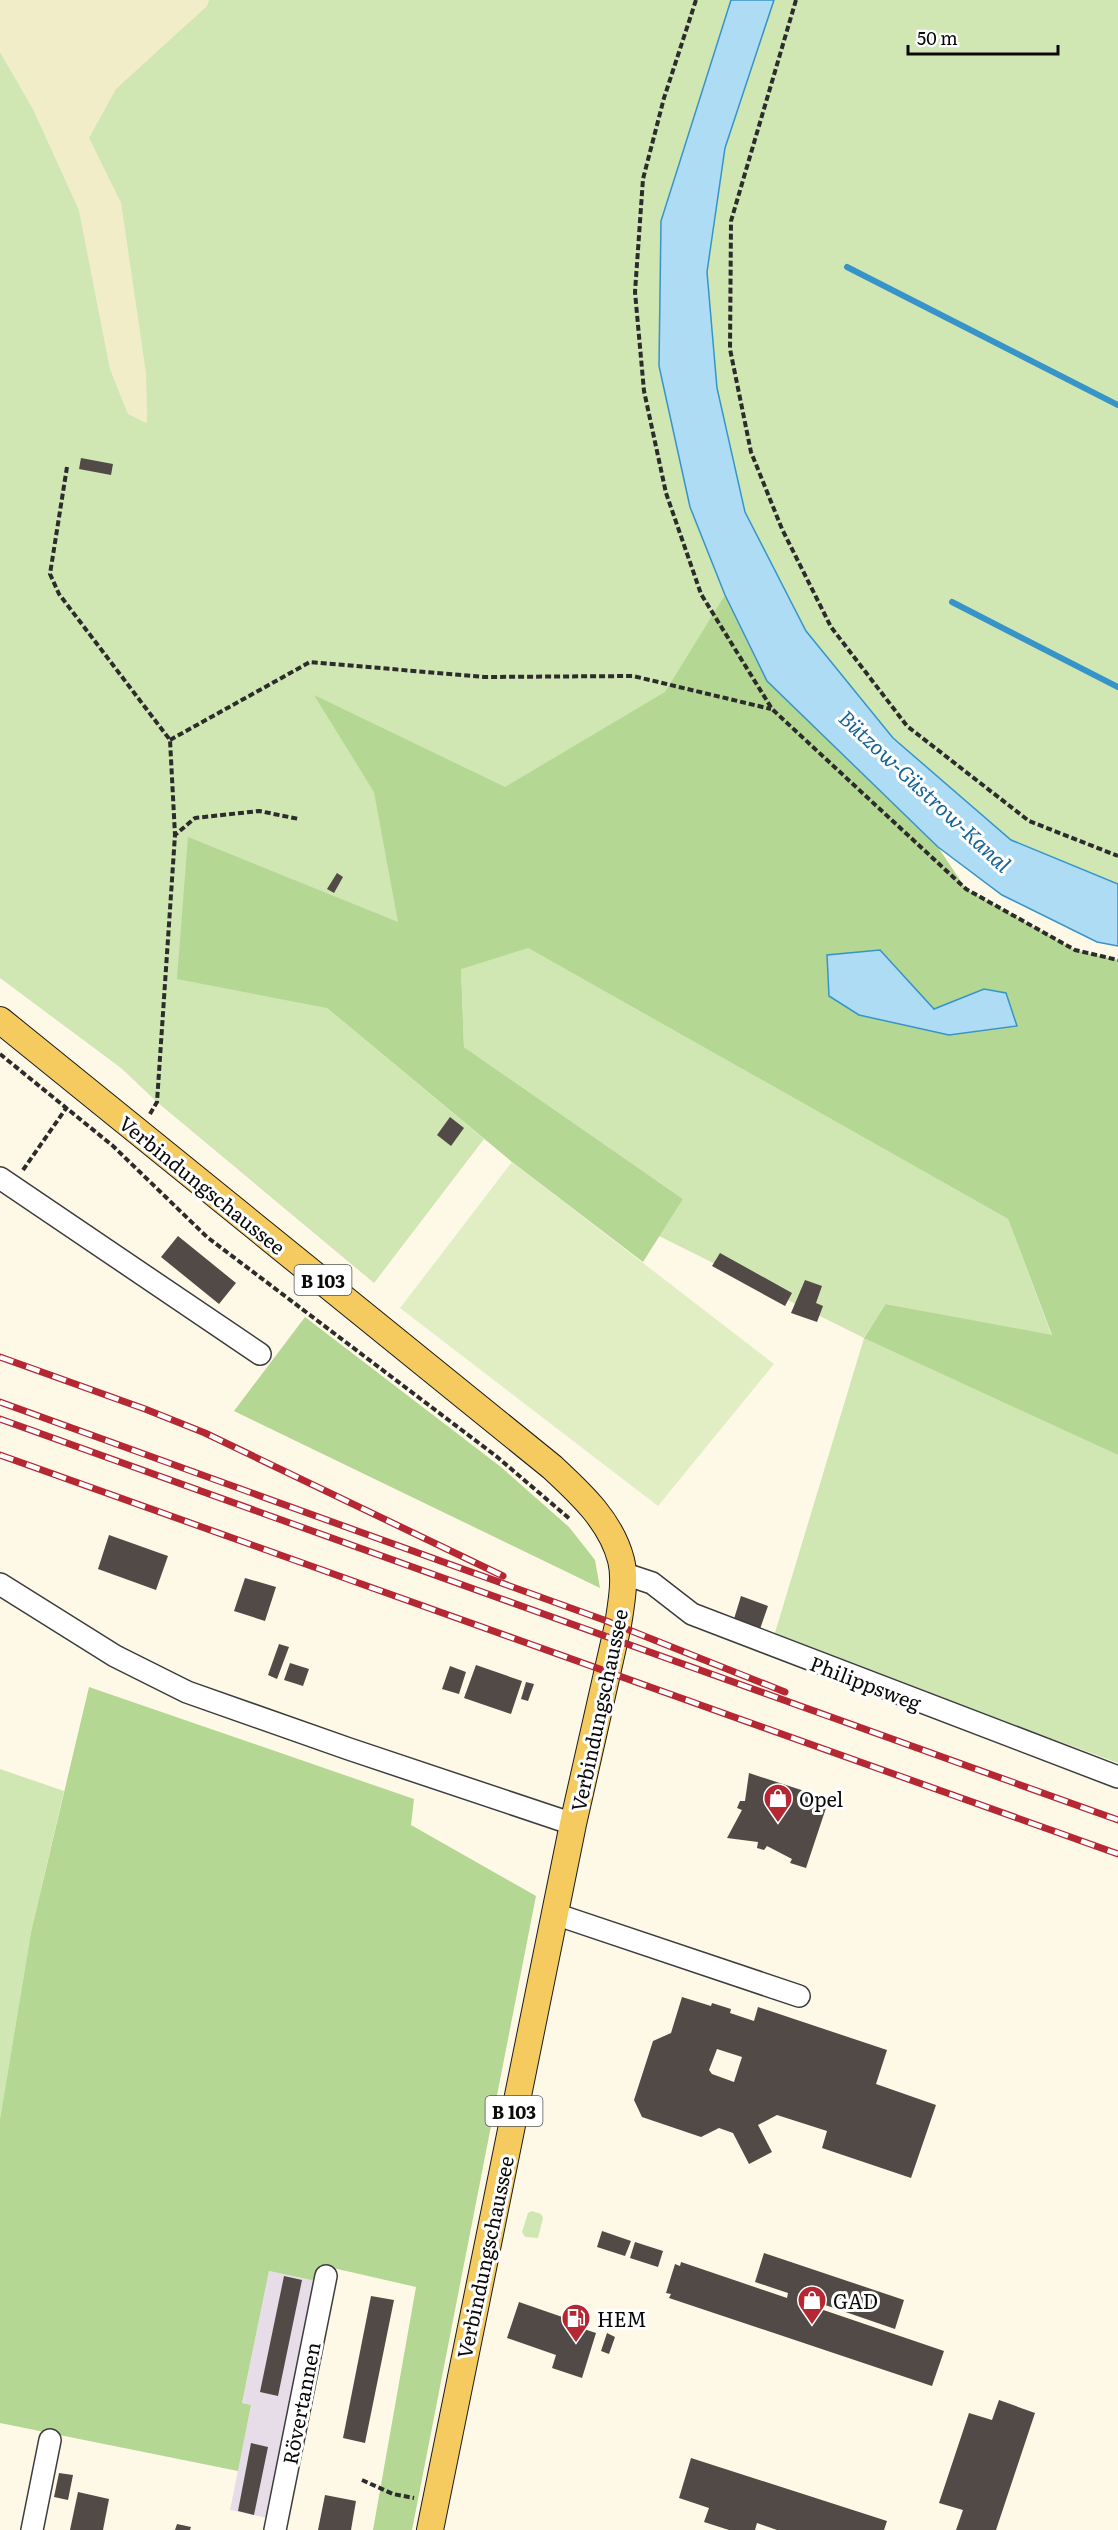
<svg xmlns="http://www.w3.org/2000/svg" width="1118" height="2530" font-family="Literata,serif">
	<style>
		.industrial { fill: #e7dde9 }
		.farmland { fill: #f2edc9 }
		.green { fill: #d0e6b3 }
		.forest { fill: #b4d793 }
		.pitch { fill: #e1eec4 }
		.water { fill: #addcf4; stroke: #3794c9; stroke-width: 1.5 }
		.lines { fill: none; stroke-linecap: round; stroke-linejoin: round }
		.stream { stroke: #3794c9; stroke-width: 6 }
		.building { fill: #524a46; fill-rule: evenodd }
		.minor-casing { stroke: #3d3d3d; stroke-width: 24 }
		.major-casing { stroke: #1b1b1b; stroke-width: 28 }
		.path { stroke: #2c2c2c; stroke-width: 4; stroke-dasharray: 6 3; stroke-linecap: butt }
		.minor { stroke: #fff; stroke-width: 21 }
		.major { stroke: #f5cb60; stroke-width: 26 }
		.rail-casing { stroke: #b42733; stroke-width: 7 }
		.rail { stroke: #fff; stroke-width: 4.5; stroke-dasharray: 14; stroke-linecap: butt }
		.labels { text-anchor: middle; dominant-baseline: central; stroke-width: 6; stroke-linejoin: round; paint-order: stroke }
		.shield { fill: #fff; stroke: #545454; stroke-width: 1.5 }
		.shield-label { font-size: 18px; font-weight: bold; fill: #0a0a0a }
		.street-label { font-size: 20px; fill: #0a0a0a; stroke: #fff }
		.poi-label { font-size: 20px; fill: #0a0a0a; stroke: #fff; text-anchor: start }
		.water-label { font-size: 21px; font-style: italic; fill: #186496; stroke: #fff }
	</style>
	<rect width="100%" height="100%" fill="#fef9e7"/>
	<path class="industrial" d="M269 2271 316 2281 267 2518 230 2510 251 2405 242 2403Z"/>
	<path class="farmland" d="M0 0H209L207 6 165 45 89 138 121 203 146 374 147 423 128 414 110 369 79 210 33 109 0 52Z"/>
	<g class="green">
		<path d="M209 0H731L661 221 767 681 938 847 528 948 1008 1219 1052 1336 887 1304 864 1337 1118 1455V1763L774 1636 864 1338 659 1236 683 1199 464 1047 461 969 327 1008 484 1139 374 1283 157 1102 121 1068 0 978V52L33 109 79 210 110 369 128 414 147 423 146 374 121 203 89 138 116 89 207 6Z"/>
		<path d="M774 0H1118V884L1011 840 893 738 806 631 745 512 717 388 707 272 725 148Z"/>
		<path d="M0 1769 64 1791 31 1932 0 2119Z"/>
		<path d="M532 2211 541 2214 543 2218 538 2238 525 2237 522 2232 528 2213Z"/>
	</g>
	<g class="forest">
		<path d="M725 595 767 681 938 847 966 889 1075 950 1118 960V1455L864 1338 886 1304 1052 1335 1008 1219 528 948 461 969 464 1047 683 1199 643 1262 512 1162 327 1008 177 979 188 837 398 922 374 792 314 695 505 787 665 692Z"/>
		<path d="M305 1317 501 1467 569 1527 595 1560 600 1588 234 1411Z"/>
		<path d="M89 1687 414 1799 411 1825 536 1896 412 2530H373L416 2287 320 2265 316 2281 269 2271 242 2403 251 2405 238 2471 0 2423V2119L31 1932Z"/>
	</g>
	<path class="pitch" d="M512 1162 774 1364 658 1506 400 1308Z"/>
	<g class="water">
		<path d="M731 0H774L725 148 707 272 717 388 745 512 806 631 893 738 1011 840 1118 884V946L1097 942 1002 895 938 847 767 681 725 595 690 507 659 366 661 221Z"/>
		<path d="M880 950 934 1009 984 989 1006 993 1017 1026 949 1035 859 1015 829 996 827 955Z"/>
	</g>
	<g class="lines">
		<g class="stream">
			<path d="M847 267 1118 405"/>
			<path d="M952 602 1118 687"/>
		</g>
	</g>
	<g class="building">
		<path d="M81 458 113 464 111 475 79 469Z"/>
		<path d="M337 873 343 877 334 893 327 889Z"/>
		<path d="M450 1117 464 1128 451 1146 437 1135Z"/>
		<path d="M178 1236 236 1283 219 1304 161 1257Z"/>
		<path d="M720 1253 792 1293 785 1306 712 1266Z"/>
		<path d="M805 1280 822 1286 816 1303 823 1306 817 1322 791 1313Z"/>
		<path d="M109 1535 168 1556 156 1590 98 1569Z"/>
		<path d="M245 1578 276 1587 265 1621 234 1611Z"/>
		<path d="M741 1596 768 1606 760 1629 734 1619Z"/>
		<path d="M279 1644 289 1647 277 1679 268 1675Z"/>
		<path d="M290 1663 309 1669 303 1686 284 1680Z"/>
		<path d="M476 1665 522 1681 511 1714 464 1698Z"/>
		<path d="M450 1666 466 1672 459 1694 442 1689Z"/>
		<path d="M526 1682 534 1684 528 1701 521 1699Z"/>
		<path d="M749 1773 829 1799 806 1868 790 1863 792 1859 767 1846 764 1850 757 1848 758 1842 727 1838 742 1810 737 1808 740 1801H745Z"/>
		<path d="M682 1997 711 2006 712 2003 731 2009 730 2013 754 2021 758 2007 887 2050 876 2084 936 2105 911 2178 822 2148 827 2131 777 2115 758 2125 772 2152 749 2164 733 2133 719 2128 701 2137 642 2117 634 2100 653 2041 671 2033ZM717 2049 742 2057 734 2082 712 2074 709 2070Z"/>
		<path d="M602 2231 631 2241 625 2256 597 2247Z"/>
		<path d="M635 2242 663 2251 658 2267 630 2258Z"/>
		<path d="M764 2253 904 2300 895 2329 799 2296 797 2301 944 2351 932 2386 669 2298 671 2294 666 2293 675 2264 680 2266 681 2262 787 2298 788 2293 755 2282Z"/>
		<path d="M284 2276 302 2280 278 2396 260 2392Z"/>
		<path d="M371 2296 394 2300 365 2443 343 2438Z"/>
		<path d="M519 2302 568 2319 566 2323 596 2333 582 2378 552 2368 556 2355 507 2338Z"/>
		<path d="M607 2333 615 2337 609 2354 601 2351Z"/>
		<path d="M999 2400 1035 2413 996 2530H956L963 2510 939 2503 969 2413 992 2420Z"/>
		<path d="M251 2443 268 2447 254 2515 238 2511Z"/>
		<path d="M691 2458 887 2521 884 2530H777L757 2523 755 2530H729L704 2522 709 2508 679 2498Z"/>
		<path d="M59 2473 73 2475 68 2500 54 2497Z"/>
		<path d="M78 2492 109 2499 103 2530H70Z"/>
		<path d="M325 2495 356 2501 351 2530H318Z"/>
		<path d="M177 2524 191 2527 190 2530H175Z"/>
	</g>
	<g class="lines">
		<g class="minor-casing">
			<g id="minor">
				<path d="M0 1178 260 1354"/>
				<path d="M622 1573 652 1583 692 1614 1118 1777"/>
				<path d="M0 1584 115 1656 187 1692 349 1749 573 1824"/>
				<path d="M555 1914 799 1996"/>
				<path d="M32 2530 50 2440"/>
				<path d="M275 2530 326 2276"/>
			</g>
		</g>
		<g class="major-casing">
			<path id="major" d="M0 1020 552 1467C580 1493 611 1521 621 1560 626 1580 621 1605 618 1625L573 1824 430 2530"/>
		</g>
		<g class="path">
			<path d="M696 0 664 98 643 179 635 292 644 391 666 493 701 594 772 709 966 889 1075 950 1118 960"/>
			<path d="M796 0 731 221 730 349 751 452 782 529 831 627 907 726 1029 821 1118 856"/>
			<path d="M67 467 50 574 59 594 170 740 175 835"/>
			<path d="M170 740 310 662 484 677 633 676 771 709"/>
			<path d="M0 1054 113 1146 207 1237 496 1456 571 1520"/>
			<path d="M150 1114 157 1102 175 835 195 818 259 811 299 819"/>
			<path d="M23 1170 67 1107"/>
			<path d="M362 2480 393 2494 414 2498"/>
		</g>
		<use href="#minor" class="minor"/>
		<use href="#major" class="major"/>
		<g class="rail-casing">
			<g id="rail">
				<path d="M0 1357 145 1409 205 1433 503 1576"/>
				<path d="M0 1402 604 1620 785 1692"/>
				<path d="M0 1419 1118 1820"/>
				<path d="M0 1455 1118 1854"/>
			</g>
		</g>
		<use href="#rail" class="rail"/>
	</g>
	<defs>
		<g id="shop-pin" transform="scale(1.5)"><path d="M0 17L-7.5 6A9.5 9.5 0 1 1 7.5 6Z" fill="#b42733" stroke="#fff"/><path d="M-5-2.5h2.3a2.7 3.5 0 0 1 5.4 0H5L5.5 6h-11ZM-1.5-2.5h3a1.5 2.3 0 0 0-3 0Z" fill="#fff"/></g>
		<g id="fuel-pin" transform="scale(1.5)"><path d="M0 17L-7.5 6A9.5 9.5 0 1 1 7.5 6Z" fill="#b42733" stroke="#fff"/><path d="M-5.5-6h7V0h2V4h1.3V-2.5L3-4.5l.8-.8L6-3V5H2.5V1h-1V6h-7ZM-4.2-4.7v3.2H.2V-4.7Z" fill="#fff"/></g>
	</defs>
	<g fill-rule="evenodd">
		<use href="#shop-pin" x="778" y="1798"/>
		<use href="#shop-pin" x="812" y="2300"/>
		<use href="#fuel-pin" x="576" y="2318"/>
	</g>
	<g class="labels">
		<g class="shield">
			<rect x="294.5" y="1265" width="57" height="30" rx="4.5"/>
			<rect x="485.5" y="2096" width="57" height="30" rx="4.5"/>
		</g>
		<g class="shield-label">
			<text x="323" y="1280">B 103</text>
			<text x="514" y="2111">B 103</text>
		</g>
		<g class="street-label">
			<text transform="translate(203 1184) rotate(39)">Verbindungschaussee</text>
			<text transform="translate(866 1682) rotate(21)">Philippsweg</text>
			<text transform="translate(598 1710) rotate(-78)">Verbindungschaussee</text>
			<text transform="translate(484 2257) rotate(-78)">Verbindungschaussee</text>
			<text transform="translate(300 2403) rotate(-79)">Rövertannen</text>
		</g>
		<g class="poi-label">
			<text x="799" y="1798">Opel</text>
			<text x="833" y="2300">GAD</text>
			<text x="597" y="2318">HEM</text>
		</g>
		<g class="water-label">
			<text transform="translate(926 790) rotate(43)">Bützow-Güstrow-Kanal</text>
		</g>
	</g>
	<path d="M908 45v9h150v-9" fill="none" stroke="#0a0a0a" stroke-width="3"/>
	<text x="917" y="45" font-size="18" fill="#0a0a0a" stroke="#ffffff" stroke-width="4.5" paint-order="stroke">50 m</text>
</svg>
